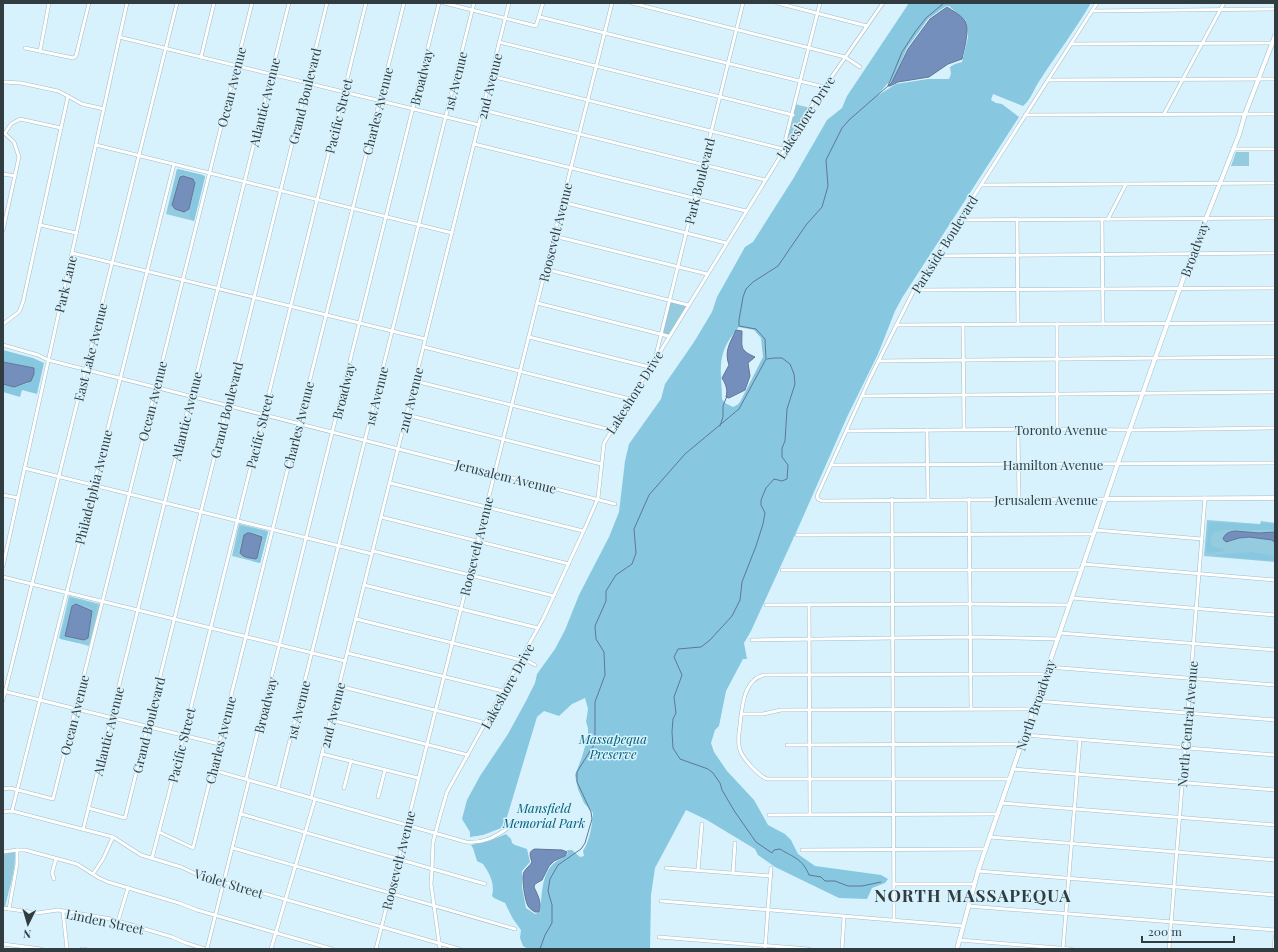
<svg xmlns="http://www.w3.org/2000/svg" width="1278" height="952" font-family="'Playfair Display',serif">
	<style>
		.green { fill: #94cbdf }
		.forest { fill: #87c8e0; fill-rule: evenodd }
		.water { fill: #758fbc; stroke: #617697 }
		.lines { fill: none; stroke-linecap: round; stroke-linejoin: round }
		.stream { stroke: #617697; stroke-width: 1 }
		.minor-casing { stroke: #a3bcc6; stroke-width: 4 }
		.major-casing { stroke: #a3bcc6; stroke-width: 5 }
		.minor { stroke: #fff; stroke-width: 3 }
		.major { stroke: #fff; stroke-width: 4 }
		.labels { text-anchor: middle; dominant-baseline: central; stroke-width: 3; stroke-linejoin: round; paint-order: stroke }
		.street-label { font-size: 13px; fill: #313c40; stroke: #d7f2fc }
		.park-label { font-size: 13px; font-style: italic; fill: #046079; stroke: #d7f2fc }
		.district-label { font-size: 17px; font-weight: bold; letter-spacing: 1px; fill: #313c40; stroke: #d7f2fc }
	</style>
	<rect width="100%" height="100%" fill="#d7f2fc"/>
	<g class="green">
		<path d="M795 104 810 108 783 149Z"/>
		<path d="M1236 152H1249V166H1231Z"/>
		<path d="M177 169 205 176 194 221 166 214Z"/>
		<path d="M669 300 688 305 668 336 661 334Z"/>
		<path d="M1207 520 1260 524 1261 521 1275 523V562L1204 556Z"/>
		<path d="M239 524 268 531 260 563 232 556Z"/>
		<path d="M69 596 100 604 89 646 59 638Z"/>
		<path d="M15 852C16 870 9 889 5 907H3V854Z"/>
	</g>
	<g class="forest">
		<path d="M909 3H1091C1075 30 1057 54 1040 80 1034 88 1031 100 1023 106L993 94 991 100 996 103 1002 104 1019 117 902 298 895 311 878 354 847 417 799 526 751 631 744 643 747 659H743L726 691 719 726 715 730 711 743 714 752 727 771 754 800 768 825 785 834 791 840 798 854 815 866 881 875 888 879 885 883 872 888 867 899 839 898 775 867 758 855 755 849 707 820 686 810 655 868 651 895 650 949H528L523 946 520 938 521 930 513 919 505 903 494 898 492 896C495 884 490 874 483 864L477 861 473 848 471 845 489 841 506 834 511 839 512 843 515 845 527 849 530 862 522 871V887L526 908 535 914 540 912C542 896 541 876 553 864 557 860 563 859 568 853L567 850H572L580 857 584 856 583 851C590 840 592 826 593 813L584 803 578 789 575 775 582 757 588 736V728L586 722 588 709 585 698 572 704 559 716 544 711 537 717 504 827 483 835 470 837V832L462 819 467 800 480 776 508 734 526 701 535 683 537 674 555 649 565 630 579 595 609 537 619 512 625 461 629 444 661 399 665 384 694 342 712 312 717 297 745 247 753 242 793 179 827 120 842 108 847 96ZM946 6H949L966 21 968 37 962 62 955 64 950 67 951 74 949 79H928L896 84 877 96 887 84 892 82 907 48 928 19ZM739 327 754 330 761 338 763 357 740 402 737 405 733 407 725 403 722 399C722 375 716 359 731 337 734 333 736 330 739 327Z"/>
		<path d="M178 169 203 175 205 177 194 221 190 218 189 215 196 181 194 177 182 174 179 176 172 204 168 210 177 170Z"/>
		<path d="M3 350 33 358 44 363 37 394 22 390 20 397 3 392V384L14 387 28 383 34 368 3 362Z"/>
		<path d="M1209 522 1261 525V523L1275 524V530C1267 529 1260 530 1252 530 1236 531 1229 527 1213 533L1210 541 1212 546 1227 551 1207 553 1206 550Z"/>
		<path d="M241 526 268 532 260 563 252 561 257 560 264 539 263 536 260 534 245 532 236 553 234 554Z"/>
		<path d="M1251 552 1275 556V561L1216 556 1215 555Z"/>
		<path d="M71 598 97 605 89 639C90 633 94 614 93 609 88 606 78 603 72 604L64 636 65 637 76 641 79 643 60 639Z"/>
	</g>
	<g class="water">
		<path d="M947 7C953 11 961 15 965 21 970 30 964 49 962 59L948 64 929 77 898 82 890 86H888L892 82 908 49 930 19Z"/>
		<path d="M183 176 193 179 195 183 189 209 184 212 175 209 172 205 180 177Z"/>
		<path d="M736 330 742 331C742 347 739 350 755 357L748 363 750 376 745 390 729 398 726 397C728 389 726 385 722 378L729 365C724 351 730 343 736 330Z"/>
		<path d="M3 362 34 368V374L31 381 14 387 3 384Z"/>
		<path d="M1235 531 1259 533 1275 532V543L1272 540 1249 537 1239 538 1226 542 1223 539C1225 533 1229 532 1235 531Z"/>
		<path d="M247 533H250L262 537 257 558 256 559C250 558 244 558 240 553L244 535Z"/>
		<path d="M76 604 92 611 88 638 84 640 65 636 72 606Z"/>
		<path d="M535 849 562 850 567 852 565 856 554 861 549 866 542 880 535 884 534 887C538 896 542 902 539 912H535C532 910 530 909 528 906 525 901 521 876 524 872 526 868 530 866 532 862 530 856 528 851 535 849Z"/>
	</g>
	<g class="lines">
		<g class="stream">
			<path d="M767 359 774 358H782L790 364 794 374 795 384 787 409 785 441 782 448V457L788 465 787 479 782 481 774 479 766 488 761 500V505L765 513 763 524 756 546 742 582 740 600 732 616 710 640 701 647 678 649 674 657 682 675 674 697 676 713 673 719 672 732 673 748 680 759 708 769 713 773 720 783 722 790 735 812 756 842 772 853 774 850 780 849C794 858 802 858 809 875L821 877 825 881H835L848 886H862L881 882"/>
			<path d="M720 426 723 417V406L727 396"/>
			<path d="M540 949 545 935 552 923V905L548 891 550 879 558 865 581 849 585 843 592 819 591 812 577 782V772L595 743V702L605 675 604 652 596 639 595 626 606 601V591L616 575 632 564 636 553 634 529 649 495 685 454 739 409 766 359 765 339 756 329 739 326V320L743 297 746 289 753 282 778 266 806 225 822 207 828 186 826 160 842 128 849 120 888 86 902 52 915 32 926 18 944 3"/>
		</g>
		<g class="minor-casing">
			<g id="minor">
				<path d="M444 3 536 26 543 3"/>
				<path d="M632 3 845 57 860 67"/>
				<path d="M777 3 867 26"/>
				<path d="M1097 3 914 290 870 378 817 496 818 499 822 501 1106 499"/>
				<path d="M1092 11 1275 9"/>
				<path d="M540 17 824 87"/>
				<path d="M119 37 479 125"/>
				<path d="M499 42 793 115"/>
				<path d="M1071 44 1275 43"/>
				<path d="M25 48 73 58 76 56 89 3"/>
				<path d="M40 51 49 3"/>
				<path d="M201 57 214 3"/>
				<path d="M491 76 783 149 820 3"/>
				<path d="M1048 80 1275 79"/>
				<path d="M3 82 21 83 58 91 64 94 82 104 104 109"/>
				<path d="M483 110 765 180"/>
				<path d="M1164 114 1224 3"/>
				<path d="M1025 115 1275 114"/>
				<path d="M3 132 14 142 19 157 3 230"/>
				<path d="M5 133 11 124 20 119 61 128"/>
				<path d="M474 144 746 211"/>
				<path d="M96 145 452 233"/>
				<path d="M1233 149H1275"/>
				<path d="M3 174 15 176"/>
				<path d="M981 185 1275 183"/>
				<path d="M562 202 726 243"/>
				<path d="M1017 219 1018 324"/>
				<path d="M1102 219 1103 324"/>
				<path d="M1108 219 1126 184"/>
				<path d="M958 220 1275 218"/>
				<path d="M40 225 76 233"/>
				<path d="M554 236 707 274"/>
				<path d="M72 253 425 339"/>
				<path d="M935 256 1275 253"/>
				<path d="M545 269 688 305"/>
				<path d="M914 290 1275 288"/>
				<path d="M537 303 668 336"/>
				<path d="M3 324 19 312 23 302 68 96"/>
				<path d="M963 324 964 429"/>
				<path d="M1057 324V429"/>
				<path d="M896 325 1275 323"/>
				<path d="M529 337 649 367"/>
				<path d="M3 345 38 355 48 360 615 504"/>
				<path d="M424 347 630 399"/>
				<path d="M656 355 743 3"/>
				<path d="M879 361 1275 357"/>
				<path d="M415 381 611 430"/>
				<path d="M862 396 1275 392"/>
				<path d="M407 415 601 464"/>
				<path d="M1018 429 1019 499"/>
				<path d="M927 430 928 499"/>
				<path d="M847 431 1057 429 1131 430 1275 428"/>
				<path d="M832 465 1275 463"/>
				<path d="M24 468 372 554"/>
				<path d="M390 483 583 531"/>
				<path d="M3 495 18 498"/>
				<path d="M892 499 894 921"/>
				<path d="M969 499 971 709"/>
				<path d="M381 517 569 564"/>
				<path d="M1095 530 1202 539"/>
				<path d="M797 535 1094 534"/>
				<path d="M373 551 554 596"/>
				<path d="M1083 564 1275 580"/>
				<path d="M3 566 127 3"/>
				<path d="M782 570H1082"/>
				<path d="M3 577 345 661"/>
				<path d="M364 585 538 628"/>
				<path d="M1072 598 1275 615"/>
				<path d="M766 605 970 604 1070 605"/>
				<path d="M809 605 810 815"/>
				<path d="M356 619 521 660"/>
				<path d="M1060 633 1275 650"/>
				<path d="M752 640 970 637 1058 639"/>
				<path d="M347 653 503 691"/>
				<path d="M522 658 535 665"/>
				<path d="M1048 667 1275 685"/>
				<path d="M339 686 486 723"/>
				<path d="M3 691 219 744"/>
				<path d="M3 700 177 3"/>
				<path d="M1036 701 1275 720"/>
				<path d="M742 714H763L781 710 1034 709"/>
				<path d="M331 720 468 755"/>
				<path d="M1025 735 1275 755"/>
				<path d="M787 745 1022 744"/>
				<path d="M322 754 418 778"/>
				<path d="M1013 769 1275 790"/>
				<path d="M213 770 466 842C482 844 495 837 508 828"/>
				<path d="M246 779 439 3"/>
				<path d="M1010 779H767C758 775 743 759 740 750 737 742 739 733 740 725 742 708 743 680 764 675L1046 674"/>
				<path d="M278 788 474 3"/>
				<path d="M344 788 351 761"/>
				<path d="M3 789 10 788 53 799 252 3"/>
				<path d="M378 797 385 770"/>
				<path d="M311 798 509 3"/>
				<path d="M1001 803 1275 825"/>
				<path d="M88 808 125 818 327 3"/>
				<path d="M12 811 174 164"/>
				<path d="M3 812 12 811 113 837 141 855 181 867 196 874 459 949"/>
				<path d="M241 814 485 884"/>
				<path d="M769 815 998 814"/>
				<path d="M83 830 289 3"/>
				<path d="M159 832 193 848 404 3"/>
				<path d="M990 837 1275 860"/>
				<path d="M233 848 515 929"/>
				<path d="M802 850 986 849"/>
				<path d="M3 852 17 850H25L77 864 99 878 108 882 179 903 197 910 332 949"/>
				<path d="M152 858 184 735 366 3"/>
				<path d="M666 868 771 876"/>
				<path d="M698 870 702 824"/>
				<path d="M978 871 1274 895"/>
				<path d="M733 873 735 843"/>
				<path d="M93 874 103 859 113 837"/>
				<path d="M54 879 52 873 56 859"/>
				<path d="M894 884H974"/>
				<path d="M661 901 963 926"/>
				<path d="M968 906 1275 930"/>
				<path d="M3 908 37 913 58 910 111 919 172 937 186 943 205 949"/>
				<path d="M9 909 17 864V850"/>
				<path d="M63 912 67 949"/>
				<path d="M118 921 128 888"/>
				<path d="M659 937 809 949"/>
				<path d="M959 940 1071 949"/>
				<path d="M3 944 41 949"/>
				<path d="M82 949H85"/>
				<path d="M207 949 249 780"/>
				<path d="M271 949 315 799"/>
				<path d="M376 949 612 3"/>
				<path d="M440 949 431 884 432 869 433 842 440 816 447 792 543 619 585 528 598 498 604 443 810 108 883 3"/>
				<path d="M765 949 771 868"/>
				<path d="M842 949 844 917"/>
				<path d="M1063 949 1080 739"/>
				<path d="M1169 949 1205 498"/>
				<path d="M1274 949 1275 937"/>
			</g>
		</g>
		<g class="major-casing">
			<g id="major">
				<path d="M1106 499 1275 498"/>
				<path d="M957 949 978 871 1118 463 1192 254 1239 135 1245 114 1275 36"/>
			</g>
		</g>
		<use href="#minor" class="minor"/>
		<use href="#major" class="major"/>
	</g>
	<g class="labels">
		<g class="street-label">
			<text transform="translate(421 77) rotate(-76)">Broadway</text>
			<text transform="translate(455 81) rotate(-76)">1st Avenue</text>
			<text transform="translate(489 86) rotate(-76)">2nd Avenue</text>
			<text transform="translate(231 87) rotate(-76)">Ocean Avenue</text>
			<text transform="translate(304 96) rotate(-76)">Grand Boulevard</text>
			<text transform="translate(264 102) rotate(-76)">Atlantic Avenue</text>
			<text transform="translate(377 111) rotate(-76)">Charles Avenue</text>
			<text transform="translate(338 116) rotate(-76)">Pacific Street</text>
			<text transform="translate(805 117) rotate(-57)">Lakeshore Drive</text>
			<text transform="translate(699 181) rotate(-76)">Park Boulevard</text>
			<text transform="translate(555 232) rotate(-76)">Roosevelt Avenue</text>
			<text transform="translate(944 244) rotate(-58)">Parkside Boulevard</text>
			<text transform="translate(1194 249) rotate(-70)">Broadway</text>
			<text transform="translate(65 284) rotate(-77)">Park Lane</text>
			<text transform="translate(90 352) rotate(-76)">East Lake Avenue</text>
			<text transform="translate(343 391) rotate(-76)">Broadway</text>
			<text transform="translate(634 392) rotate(-58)">Lakeshore Drive</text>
			<text transform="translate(376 396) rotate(-76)">1st Avenue</text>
			<text transform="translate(410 400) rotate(-76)">2nd Avenue</text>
			<text transform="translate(152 401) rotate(-76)">Ocean Avenue</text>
			<text transform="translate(226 410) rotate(-76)">Grand Boulevard</text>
			<text transform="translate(186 416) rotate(-76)">Atlantic Avenue</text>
			<text transform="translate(298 425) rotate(-76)">Charles Avenue</text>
			<text x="1061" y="429">Toronto Avenue</text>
			<text transform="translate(259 431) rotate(-76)">Pacific Street</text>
			<text x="1053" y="464">Hamilton Avenue</text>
			<text transform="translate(506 476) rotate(14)">Jerusalem Avenue</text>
			<text transform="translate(93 487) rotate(-76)">Philadelphia Avenue</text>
			<text x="1046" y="499">Jerusalem Avenue</text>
			<text transform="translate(476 546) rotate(-76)">Roosevelt Avenue</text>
			<text transform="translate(507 686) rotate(-61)">Lakeshore Drive</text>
			<text transform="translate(265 705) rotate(-76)">Broadway</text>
			<text transform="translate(1035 705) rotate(-71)">North Broadway</text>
			<text transform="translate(298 710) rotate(-76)">1st Avenue</text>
			<text transform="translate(74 715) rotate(-76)">Ocean Avenue</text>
			<text transform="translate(332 715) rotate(-76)">2nd Avenue</text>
			<text transform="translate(1187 724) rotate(-85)">North Central Avenue</text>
			<text transform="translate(148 725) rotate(-76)">Grand Boulevard</text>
			<text transform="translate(108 731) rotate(-76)">Atlantic Avenue</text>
			<text transform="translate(220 740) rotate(-76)">Charles Avenue</text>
			<text transform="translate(181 745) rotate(-76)">Pacific Street</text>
			<text transform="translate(398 860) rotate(-76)">Roosevelt Avenue</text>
			<text transform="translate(229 883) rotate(17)">Violet Street</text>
			<text transform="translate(105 921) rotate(12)">Linden Street</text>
		</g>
		<g class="park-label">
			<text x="613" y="738">Massapequa<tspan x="613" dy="15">Preserve</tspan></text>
			<text x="544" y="807">Mansfield<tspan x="544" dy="15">Memorial Park</tspan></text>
		</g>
		<g class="district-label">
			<text x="973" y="895">NORTH MASSAPEQUA</text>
		</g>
	</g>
	<rect width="1278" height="952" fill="none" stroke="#313c40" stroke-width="8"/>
	<g transform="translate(28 924) rotate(185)" stroke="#d7f2fc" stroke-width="3" paint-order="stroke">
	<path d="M0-3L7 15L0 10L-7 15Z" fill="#313c40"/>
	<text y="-6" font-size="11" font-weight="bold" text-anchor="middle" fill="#313c40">N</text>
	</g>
	<path d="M1142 936v6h92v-6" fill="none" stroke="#313c40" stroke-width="2"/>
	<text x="1148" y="936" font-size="12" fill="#313c40" stroke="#d7f2fc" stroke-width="3" paint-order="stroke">200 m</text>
</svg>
